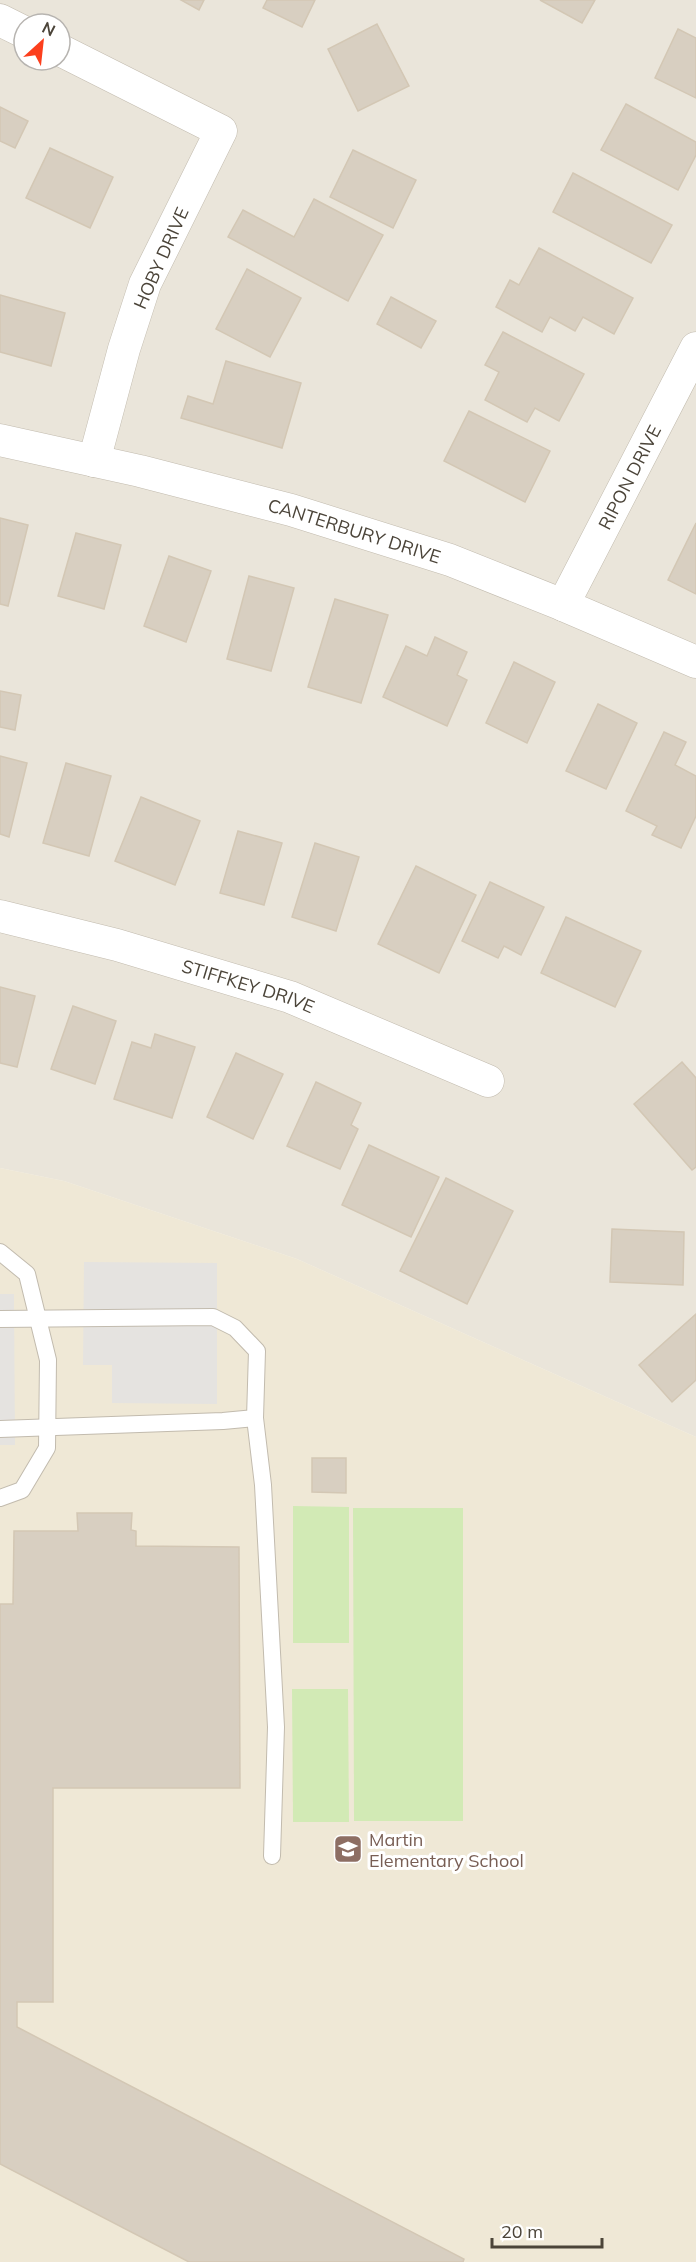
<svg xmlns="http://www.w3.org/2000/svg" width="696" height="2262" font-family="Mulish,sans-serif">
	<style>
		.residential { fill: #eae5da; fill-rule: evenodd }
		.education { fill: #efe8d6 }
		.green { fill: #d2eab5 }
		.parking { fill: #e5e3e0 }
		.building { fill: #d8cfc1; stroke: #d3c7b4; stroke-width: 1.5 }
		.lines { fill: none; stroke-linecap: round; stroke-linejoin: round }
		.service-casing { stroke: #c2bbae; stroke-width: 18 }
		.minor-casing { stroke: #c2bbae; stroke-width: 33 }
		.service { stroke: #fff; stroke-width: 16 }
		.minor { stroke: #fff; stroke-width: 32 }
		.labels { text-anchor: middle; dominant-baseline: central; stroke-width: 6; stroke-linejoin: round; paint-order: stroke }
		.street-label { font-size: 18px; fill: #4b4439; stroke: #fff }
		.education-label { font-size: 18px; fill: #785e54; stroke: #fff; text-anchor: start }
	</style>
	<rect width="100%" height="100%" fill="#f6f3ec"/>
	<path class="residential" d="M0 0H696V1437L297 1259 64 1181 0 1168ZM24 24H60V60H24Z"/>
	<path class="education" d="M0 1168 64 1181 297 1259 696 1437V2262H0Z"/>
	<g class="green">
		<path d="M293 1506 349 1507V1643H293Z"/>
		<path d="M353 1508H463V1821H354Z"/>
		<path d="M292 1689H348L349 1822H293Z"/>
	</g>
	<g class="parking">
		<path d="M84 1262 217 1263V1404L112 1403V1365H83Z"/>
		<path d="M0 1294H14L15 1445H0Z"/>
	</g>
	<g class="building">
		<path d="M181 0H204L199 10Z"/>
		<path d="M267 0H315L302 27 263 8Z"/>
		<path d="M540 0H595L582 23Z"/>
		<path d="M377 24 409 86 358 111 328 49Z"/>
		<path d="M678 29 696 38V98L655 78Z"/>
		<path d="M626 104 696 142V155L678 190 601 150Z"/>
		<path d="M0 107 28 121 15 148 0 141Z"/>
		<path d="M50 148 113 177 90 228 26 198Z"/>
		<path d="M353 150 416 180 393 228 330 197Z"/>
		<path d="M573 173 672 225 651 263 553 212Z"/>
		<path d="M314 199 383 235 348 301 228 237 243 210 294 237Z"/>
		<path d="M539 248 633 298 614 334 583 317 575 331 550 317 542 332 496 307 510 280 519 285Z"/>
		<path d="M247 269 301 298 270 357 216 329Z"/>
		<path d="M0 295 65 313 51 366 0 352Z"/>
		<path d="M391 297 436 321 421 348 377 324Z"/>
		<path d="M503 332 584 374 559 421 535 408 527 422 485 400 499 372 485 365Z"/>
		<path d="M226 361 301 383 282 448 181 418 188 396 213 404Z"/>
		<path d="M469 411 550 451 525 502 444 461Z"/>
		<path d="M0 518 28 525 8 606 0 604Z"/>
		<path d="M696 523V594L668 580Z"/>
		<path d="M76 533 121 545 104 609 58 596Z"/>
		<path d="M169 556 211 571 186 642 144 626Z"/>
		<path d="M249 576 294 588 271 671 227 659Z"/>
		<path d="M335 599 388 615 361 703 308 687Z"/>
		<path d="M435 637 467 652 457 675 467 680 447 726 383 697 406 646 427 656Z"/>
		<path d="M514 662 555 682 527 743 486 723Z"/>
		<path d="M0 691 21 695 15 730 0 727Z"/>
		<path d="M598 704 637 723 606 789 566 771Z"/>
		<path d="M664 732 686 742 675 765 696 776V816L681 848 652 835 657 826 626 811Z"/>
		<path d="M0 756 27 763 9 837 0 834Z"/>
		<path d="M66 763 111 776 89 856 43 843Z"/>
		<path d="M141 797 200 821 175 885 115 861Z"/>
		<path d="M238 831 282 843 264 905 220 893Z"/>
		<path d="M315 843 359 857 336 931 292 917Z"/>
		<path d="M416 866 476 895 439 973 378 944Z"/>
		<path d="M490 882 544 907 521 955 504 946 498 958 462 941Z"/>
		<path d="M566 917 641 951 615 1007 541 973Z"/>
		<path d="M0 987 35 996 17 1067 0 1063Z"/>
		<path d="M73 1006 116 1021 95 1084 51 1069Z"/>
		<path d="M155 1034 195 1047 172 1118 114 1099 132 1042 151 1048Z"/>
		<path d="M236 1053 283 1074 253 1139 207 1117Z"/>
		<path d="M682 1062 696 1078V1167L692 1170 634 1104Z"/>
		<path d="M316 1082 361 1103 351 1125 358 1129 340 1169 287 1146Z"/>
		<path d="M369 1145 439 1177 411 1237 342 1205Z"/>
		<path d="M446 1178 513 1211 467 1304 400 1271Z"/>
		<path d="M612 1229 684 1232 683 1285 610 1282Z"/>
		<path d="M696 1314V1380L672 1402 639 1365Z"/>
		<path d="M312 1458H346V1493L312 1492Z"/>
		<path d="M77 1513H132L131 1530 136 1531V1546L239 1547 240 1788H53V2002H17V2027L464 2259 463 2262H189L0 2164V1604H13L14 1531H78Z"/>
	</g>
	<g class="lines">
		<g class="service-casing">
			<g id="service">
				<path d="M0 1252 27 1274 48 1360 47 1448 22 1490 0 1498"/>
				<path d="M0 1319 213 1317 235 1328 257 1351 255 1418 223 1421 0 1429"/>
				<path d="M255 1418 263 1485 276 1727 272 1856"/>
			</g>
		</g>
		<g class="minor-casing">
			<g id="minor">
				<path d="M0 20 24 32"/>
				<path d="M60 50 221 131 145 284 124 349 94 461"/>
				<path id="s1" d="M0 440 140 471 291 510 450 560 563 605 696 662"/>
				<path id="s2" d="M563 605 696 348"/>
				<path id="s3" d="M0 916 117 945 290 997 488 1081"/>
			</g>
		</g>
		<use href="#service" class="service"/>
		<use href="#minor" class="minor"/>
	</g>
	<defs>
		<g id="school-square" transform="scale(1.5)"><rect x="-9" y="-9" width="18" height="18" rx="4" fill="#8d6e63" stroke="#fff"/><path d="M0-5L7-2L0 1L-7-2ZM-4 1L0 2.5L4 1V4Q0 6-4 4Z" fill="#fff"/></g>
	</defs>
	<g fill-rule="evenodd">
		<use href="#school-square" x="348" y="1849"/>
	</g>
	<g class="labels">
		<g class="street-label">
			<text transform="translate(161 258) rotate(-66)">HOBY DRIVE</text>
			<text stroke="none"><textPath href="#s2" startOffset="144">RIPON DRIVE</textPath></text>
			<text stroke="none"><textPath href="#s1" startOffset="366">CANTERBURY DRIVE</textPath></text>
			<text stroke="none"><textPath href="#s3" startOffset="258">STIFFKEY DRIVE</textPath></text>
		</g>
		<g class="education-label">
			<text x="369" y="1839">Martin<tspan x="369" dy="21">Elementary School</tspan></text>
		</g>
	</g>
	<g transform="translate(42 42) rotate(27)"><circle r="28" fill="#ffffff" stroke="#b7b4b0" stroke-width="1.5"/>
	<path d="M0-4.5L10 22L0 15L-10 22Z" fill="#fc3f1d"/>
	<text y="-9" font-size="16" font-weight="bold" text-anchor="middle" fill="#4b4439">N</text>
	</g>
	<path d="M492 2238v9h110v-9" fill="none" stroke="#4b4439" stroke-width="3"/>
	<text x="501" y="2238" font-size="18" fill="#4b4439" stroke="#ffffff" stroke-width="4.5" paint-order="stroke">20 m</text>
</svg>
